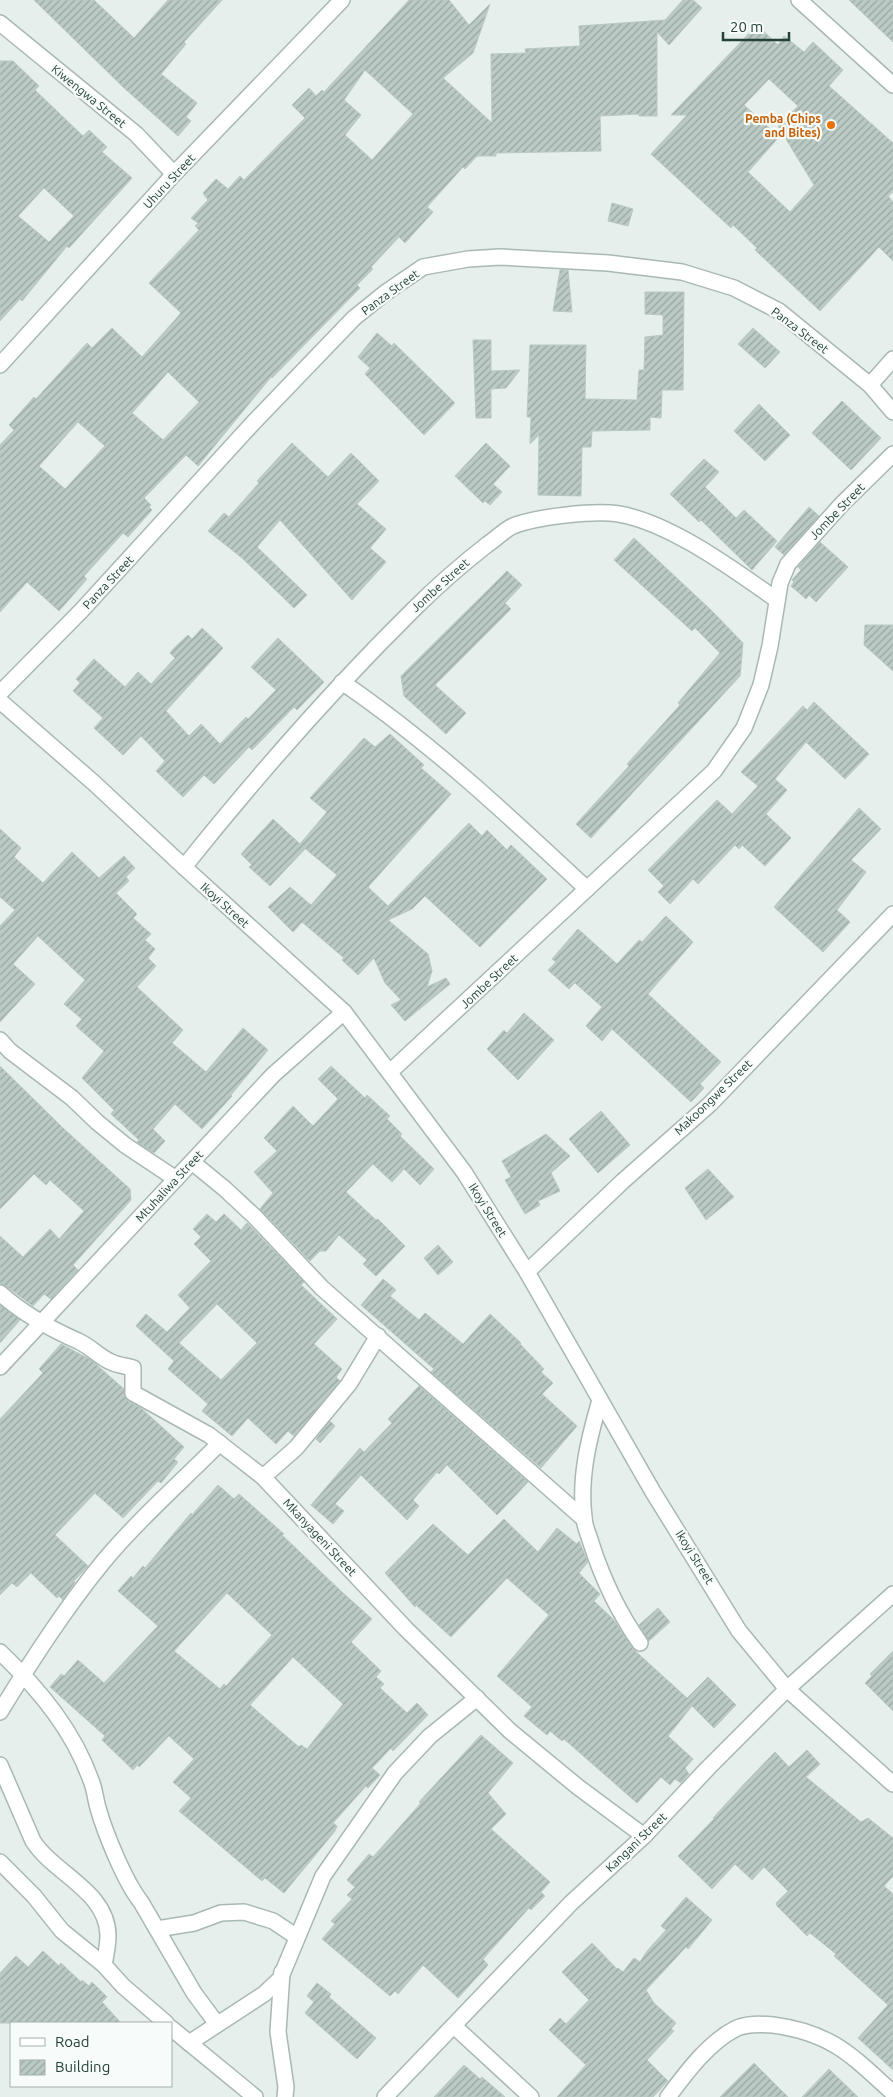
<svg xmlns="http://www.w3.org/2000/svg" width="893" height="2097" font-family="Ubuntu,sans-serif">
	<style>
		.building { fill: url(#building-hatch); stroke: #b8c9c2; fill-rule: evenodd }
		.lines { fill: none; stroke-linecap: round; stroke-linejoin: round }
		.street-casing { stroke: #a8b8b2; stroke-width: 18 }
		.street { stroke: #fff; stroke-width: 15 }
		.food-dot { fill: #e8710a; stroke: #f7fbf9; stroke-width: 2 }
		.labels { text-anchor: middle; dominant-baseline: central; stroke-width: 4.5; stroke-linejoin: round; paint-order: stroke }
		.street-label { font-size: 12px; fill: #24423a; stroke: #f7fbf9 }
		.food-label { font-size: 12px; font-weight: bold; fill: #c56008; stroke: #f7fbf9; text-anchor: end }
	</style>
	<defs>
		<pattern id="building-hatch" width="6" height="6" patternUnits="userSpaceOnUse" patternTransform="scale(1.25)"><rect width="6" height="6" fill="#bbcac4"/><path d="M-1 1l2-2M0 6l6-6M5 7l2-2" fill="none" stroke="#98a6a0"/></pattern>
	</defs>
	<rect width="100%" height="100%" fill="#e6efeb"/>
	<g class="building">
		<path d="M34 0H94L134 38 168 0H222L184 42 186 44 161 74 197 103 186 117 191 121 178 136 123 87Z"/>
		<path d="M409 0H449L469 25 490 4 473 53 443 78 492 123 491 54 526 53 525 49 580 46 579 26 665 20 683 0H693L702 8 669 45 657 32V116H639V114L600 116 601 151 496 153V156H477L465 169 463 167 427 207 433 212 405 243 399 237 371 267 373 269 357 285 360 288 272 378 271 377 198 466 186 455 144 498 151 505 149 507 152 510 128 537 123 533 84 576 87 579 59 611 27 582 0 612V445L14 430 9 425 34 397 36 399 87 343 92 348 112 328 142 357 181 313 149 283 199 230 195 226 198 223 191 218 208 200 203 193 216 179 228 189 240 176 244 180 305 118 292 105 309 88 316 96 322 90 324 92ZM365 70 413 114 372 160 345 135 361 115 344 100ZM168 372 199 402 163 440 132 413ZM78 422 105 446 65 489 39 466Z"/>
		<path d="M849 0H893V42Z"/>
		<path d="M757 25 778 45 784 36 804 52 813 42 843 70 829 86 893 143V192L888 196 893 202V261L879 247 820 311 755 250 757 248 733 225 731 228 651 154 687 115H671ZM769 79 798 106 778 126 814 185 790 212 748 172 779 137 744 105Z"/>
		<path d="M0 61H13L39 86 35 90 83 136 89 130 107 147 102 152 132 178 69 248 67 246 22 301 20 299 0 321ZM44 188 74 216 49 242 18 216Z"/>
		<path d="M612 203 633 209 628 226 608 221Z"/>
		<path d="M560 270H568L572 312 553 311Z"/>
		<path d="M645 292H684L683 390H662L661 418 650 417V430L592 431 591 447H582L581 496 538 495 539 435 530 444 531 417H527L530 345H586L585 399 637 400 639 370H644L645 337 663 335V315L645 314Z"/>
		<path d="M753 328 780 352 765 368 738 344Z"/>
		<path d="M377 333 392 346 394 343 455 403 424 435 365 374 370 368 358 357Z"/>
		<path d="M473 340H491V371L520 370 506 388 491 389V418H476Z"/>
		<path d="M842 401 881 438 851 470 812 433Z"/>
		<path d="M759 404 790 435 765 461 734 431Z"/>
		<path d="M292 443 328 477 351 453 379 481 357 504 386 529 370 548 386 562 352 600 280 520 257 547 307 595 294 608 242 558 208 531 224 513 229 517 259 483 257 481Z"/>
		<path d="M486 443 510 466 493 484 502 492 490 505 485 501 483 503 455 476Z"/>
		<path d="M704 459 719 472 705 487 736 518 744 510 777 541 752 570 701 520 699 522 670 494Z"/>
		<path d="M809 507 819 516 784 555 775 547Z"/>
		<path d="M634 538 711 610 743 643 740 676 591 838 576 824 629 766 627 764 680 705 678 703 720 653 695 628 692 631 614 560Z"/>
		<path d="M820 542 848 567 816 602 809 595 806 599 791 586 794 582 792 580 801 570 798 567Z"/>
		<path d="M507 571 522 585 505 603 511 609 435 685 466 713 446 734 404 696 401 676Z"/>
		<path d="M865 625H893V671L864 645Z"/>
		<path d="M202 628 223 648 166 711 189 736 201 724 220 744 246 717 248 719 276 690 251 667 278 638 324 682 297 710 294 707 252 750 249 747 214 784 204 775 183 797 156 771 165 761 141 736 123 755 94 728 103 718 73 691 80 683 76 679 94 659 125 687 138 672 151 684 175 658 170 653 175 647 188 635 192 639Z"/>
		<path d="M814 702 869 754 845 779 806 742 775 779 787 790 766 814 791 838 765 866 742 845 739 849 735 845 698 884 693 879 670 904 658 892 664 886 648 870 717 800 732 814 758 786 741 772 803 706 807 710Z"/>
		<path d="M390 734 424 765 421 768 451 794 368 887 388 906 469 823 482 836 487 830 507 850 511 845 547 879 480 947 425 896 412 909 388 920 428 954 432 971 427 987 446 978 450 984 405 1021 391 1005 401 1000 385 983 374 958 358 975 342 960 344 958 302 922 293 932 268 907 290 887 311 905 337 875 302 846 305 849 270 886 249 867 252 865 241 854 273 819 300 844 327 812 310 798 364 738 375 747Z"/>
		<path d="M859 808 881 829 851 860 866 872 837 910 850 922 823 952 774 907Z"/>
		<path d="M0 829 21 848 14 857 43 883 72 852 99 878 124 856 135 868 126 877 129 881 116 893 137 914 133 918 151 934 145 940 155 949 148 958 156 966 137 987 183 1030 172 1043 206 1072 243 1028 268 1050 231 1095 232 1096 202 1129 175 1104 153 1129 165 1141 154 1153 137 1142 139 1140 111 1114 114 1110 82 1078 104 1051 76 1026 82 1019 64 1004 85 980 38 936 13 964 35 984 0 1022V926L15 910 0 897Z"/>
		<path d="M666 916 693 942 648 994 721 1062 700 1084 704 1088 691 1102 612 1029 602 1041 586 1026 602 1007 575 983 569 989 548 970 556 962 552 959 578 929 617 964 639 940 642 942Z"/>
		<path d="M524 1013 554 1040 518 1080 487 1049 504 1030 507 1033Z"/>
		<path d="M0 1066 63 1128 130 1189 131 1200 73 1265 78 1270 51 1299 44 1294 33 1306 6 1286 0 1284V1236L23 1257 50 1229 59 1239 84 1211 50 1180 46 1185 34 1174 0 1209Z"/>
		<path d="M331 1066 365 1098 367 1095 390 1116 387 1119 402 1134 400 1136 434 1169 420 1185 404 1169 392 1182 373 1164 346 1192 376 1220 378 1219 405 1246 376 1276 363 1264 367 1260 339 1235 326 1251H320L310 1261 260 1209 273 1193 254 1172 277 1151 264 1138 293 1106 313 1126 338 1099 318 1079Z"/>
		<path d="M601 1111 630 1145 598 1173 569 1139Z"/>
		<path d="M546 1134 570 1156 551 1173 560 1191 538 1201 540 1205 525 1214 505 1180 511 1177 502 1161Z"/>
		<path d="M708 1169 734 1197 706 1220 685 1188Z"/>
		<path d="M207 1214 216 1222 224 1214 241 1230 247 1223 304 1282 301 1285 337 1319 314 1344 342 1369 336 1377 340 1381 294 1436 288 1431 276 1444 248 1418 232 1436 202 1411 208 1404 168 1369 174 1361 136 1326 146 1314 167 1332 190 1308 178 1295 211 1261 194 1244 201 1237 193 1229ZM217 1304 257 1343 221 1380 179 1343Z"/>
		<path d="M438 1245 453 1262 438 1275 424 1258Z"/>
		<path d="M383 1279 396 1290 390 1296 419 1320 425 1313 463 1344 490 1314 521 1343 520 1344 544 1369 541 1372 553 1383 542 1394 577 1426 541 1468 431 1372 434 1369 361 1305Z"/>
		<path d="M0 1305 20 1320 0 1343Z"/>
		<path d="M61 1344 91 1360 124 1389 125 1397 128 1401 142 1409 184 1447 174 1459 178 1462 161 1483 158 1481 123 1518 95 1493 55 1535 88 1566 74 1581 75 1582 63 1600 59 1596 57 1598 31 1573 17 1587 12 1583 0 1595V1419L43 1373 39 1369Z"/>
		<path d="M419 1386 528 1482 497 1515 447 1465 439 1474 437 1472 413 1500 419 1506 407 1520 361 1475 335 1504 344 1511 333 1524 311 1505 360 1448 364 1452 392 1423 388 1419Z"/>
		<path d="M330 1421 335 1426 320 1443 316 1439Z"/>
		<path d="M218 1485 234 1499 239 1494 284 1534 282 1535 342 1592 372 1619 351 1642 381 1671 376 1677 384 1684 380 1688 407 1713 417 1703 428 1715 393 1751 391 1748 372 1768 380 1775 368 1788 366 1786 333 1823 337 1826 335 1831 284 1893 265 1878 262 1881 179 1811 191 1798 173 1782 194 1759 169 1736 139 1767 137 1765 133 1770 102 1740 105 1736 50 1687 61 1674 64 1676 78 1660 104 1683 158 1626 118 1591 131 1576 133 1578 143 1566 145 1568 191 1513 192 1515ZM227 1593 272 1635 226 1686 224 1684 220 1689 174 1651ZM293 1657 343 1704 307 1749 301 1745 299 1747 250 1705Z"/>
		<path d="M504 1519 538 1552 557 1528 577 1544 579 1541 588 1562 579 1573 600 1594 594 1601 613 1619 633 1649 687 1698 708 1677 736 1705 714 1728 692 1706 668 1736 693 1759 685 1768 689 1774 681 1783 675 1779 670 1785 661 1777 637 1803 564 1739 562 1741 550 1731 547 1735 524 1716 532 1707 497 1676 549 1615 507 1578 451 1637 416 1605 415 1607 385 1573 433 1524 468 1555Z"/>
		<path d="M658 1608 670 1622 649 1641 639 1625Z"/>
		<path d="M893 1651V1711L865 1683 872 1676 870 1674Z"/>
		<path d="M481 1735 513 1763 488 1793 506 1814 491 1829 550 1882 541 1892 545 1896 531 1910 529 1908 483 1959 488 1965 458 1998 423 1965 398 1994 395 1991 390 1996 322 1939 335 1924 331 1921 352 1899 347 1895 355 1887 347 1880 369 1854 373 1857 421 1803 419 1802Z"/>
		<path d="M807 1750 820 1764 806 1777 861 1822 868 1818 893 1838V1876L884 1886 893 1894V2070L858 2038 888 2005 834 1956 836 1954 810 1933 807 1936 777 1906 776 1903 788 1891 764 1867 752 1880 735 1864 712 1889 678 1856 714 1819 713 1818 746 1782 775 1752 789 1767Z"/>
		<path d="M686 1897 712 1920 688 1949 686 1947 646 1990 654 2003 676 2023 671 2029 674 2031 647 2060 668 2081 653 2097H557L586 2065 549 2030 560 2018 566 2024 589 2000 562 1972 592 1943 617 1969 618 1968 623 1972 634 1958 640 1962 647 1951 666 1930 661 1926Z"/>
		<path d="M43 1951 59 1966 61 1963 81 1982 82 1980 89 1986 92 1982 107 1997 102 2002 121 2023H0V1973L16 1956 28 1967Z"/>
		<path d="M317 1983 331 1994 329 1997 376 2038 357 2059 305 2013 314 2002 307 1996Z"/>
		<path d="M754 2063 788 2097H720Z"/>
		<path d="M464 2065 480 2079 482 2077 505 2097H434Z"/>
		<path d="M829 2069 858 2097H802Z"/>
	</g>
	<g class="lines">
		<g class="street-casing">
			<g id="street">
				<path d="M799 0 893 85"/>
				<path d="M0 23 136 134 174 174"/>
				<path d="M0 365 174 174 342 0"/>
				<path d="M870 385 893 359"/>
				<path d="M342 682C431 743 509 816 587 889"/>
				<path d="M0 693 81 611 253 423 354 318 385 293 423 267 468 259 500 257 608 263 682 272 734 288 779 311 870 385 893 412"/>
				<path d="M0 701 94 783 184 867 344 1012 464 1172 527 1272 653 1492 739 1631 787 1689 893 1784"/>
				<path d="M184 867C256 777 331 691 413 610 437 586 461 565 488 544 496 539 504 530 513 526 536 517 594 510 619 514 671 523 734 570 777 600"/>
				<path d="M0 1040 10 1051 72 1098 97 1122 125 1145 176 1179"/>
				<path d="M391 1071 714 771 744 728 761 685 770 646 780 583 788 564 841 505 893 454"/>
				<path d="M192 1162 225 1189 255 1217 322 1288 584 1519"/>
				<path d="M527 1272 623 1181 710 1104 893 914"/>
				<path d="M0 1293C23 1314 51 1329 78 1341 90 1346 99 1357 111 1362 117 1365 126 1366 133 1368V1393L209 1435 263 1477 406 1629 510 1731 578 1787 644 1836"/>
				<path d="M0 1367 273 1075 344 1012"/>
				<path d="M600 1400C589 1438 579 1477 584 1517 584 1526 589 1535 591 1543 603 1580 618 1612 640 1643"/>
				<path d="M263 1477 296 1448 349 1384 378 1336"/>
				<path d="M0 1652C40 1690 75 1732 93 1786 95 1793 96 1801 98 1808 105 1833 125 1882 141 1902L194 1993 217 2024"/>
				<path d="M0 1712C32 1660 64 1610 103 1562 138 1520 181 1482 220 1443"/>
				<path d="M0 1765 33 1841C54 1874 107 1891 108 1935 108 1945 106 1955 104 1965"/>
				<path d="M0 1862 34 1896 62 1931 104 1965 123 1986 166 2023"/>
				<path d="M157 1929 194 1923 221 1913 244 1912 273 1921 297 1937"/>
				<path d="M282 1972 278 2032 286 2087 285 2097"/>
				<path d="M454 2026 531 2097"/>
				<path d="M171 2028 255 2097"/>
				<path d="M189 2043 264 1994 280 1979 323 1876 395 1773 430 1736 477 1698"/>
				<path d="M385 2097 571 1903 644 1836 708 1768 787 1689 893 1594"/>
				<path d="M668 2097C686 2073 708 2043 735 2029 746 2023 761 2024 773 2025 832 2033 851 2055 893 2093"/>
			</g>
		</g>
		<use href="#street" class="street"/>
	</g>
	<circle class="food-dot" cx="831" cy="125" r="5"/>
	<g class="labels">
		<g class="street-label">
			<text transform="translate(89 96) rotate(39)">Kiwengwa Street</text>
			<text transform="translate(169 181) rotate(-47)">Uhuru Street</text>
			<text transform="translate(390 292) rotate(-36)">Panza Street</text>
			<text transform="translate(800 330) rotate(37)">Panza Street</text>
			<text transform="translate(837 511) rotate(-46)">Jombe Street</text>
			<text transform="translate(108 582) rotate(-47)">Panza Street</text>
			<text transform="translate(440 585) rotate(-42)">Jombe Street</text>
			<text transform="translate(225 905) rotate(42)">Ikoyi Street</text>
			<text transform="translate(489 981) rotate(-43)">Jombe Street</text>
			<text transform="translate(713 1097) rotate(-44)">Makoongwe Street</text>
			<text transform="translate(169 1186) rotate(-47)">Mtuhaliwa Street</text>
			<text transform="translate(488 1210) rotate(58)">Ikoyi Street</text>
			<text transform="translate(320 1537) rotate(47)">Mkanyageni Street</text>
			<text transform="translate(695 1557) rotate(58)">Ikoyi Street</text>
			<text transform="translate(636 1842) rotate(-44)">Kangani Street</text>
		</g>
		<g class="food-label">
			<text x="821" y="118">Pemba (Chips<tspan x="821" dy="14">and Bites)</tspan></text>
		</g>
	</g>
	<rect x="10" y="2022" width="162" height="65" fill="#f7fbf9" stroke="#a3b1ad"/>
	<rect x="20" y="2038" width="25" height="8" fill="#ffffff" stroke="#a3b1ad"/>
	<text x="55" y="2047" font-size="15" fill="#24423a">Road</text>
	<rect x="20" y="2060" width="25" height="15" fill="url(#building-hatch)" stroke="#a3b1ad"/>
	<text x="55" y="2072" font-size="15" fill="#24423a">Building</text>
	<path d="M723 32v8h66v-8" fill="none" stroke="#24423a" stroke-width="2.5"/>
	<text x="730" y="32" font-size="15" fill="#24423a" stroke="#f7fbf9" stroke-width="4" paint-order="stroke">20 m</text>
</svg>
